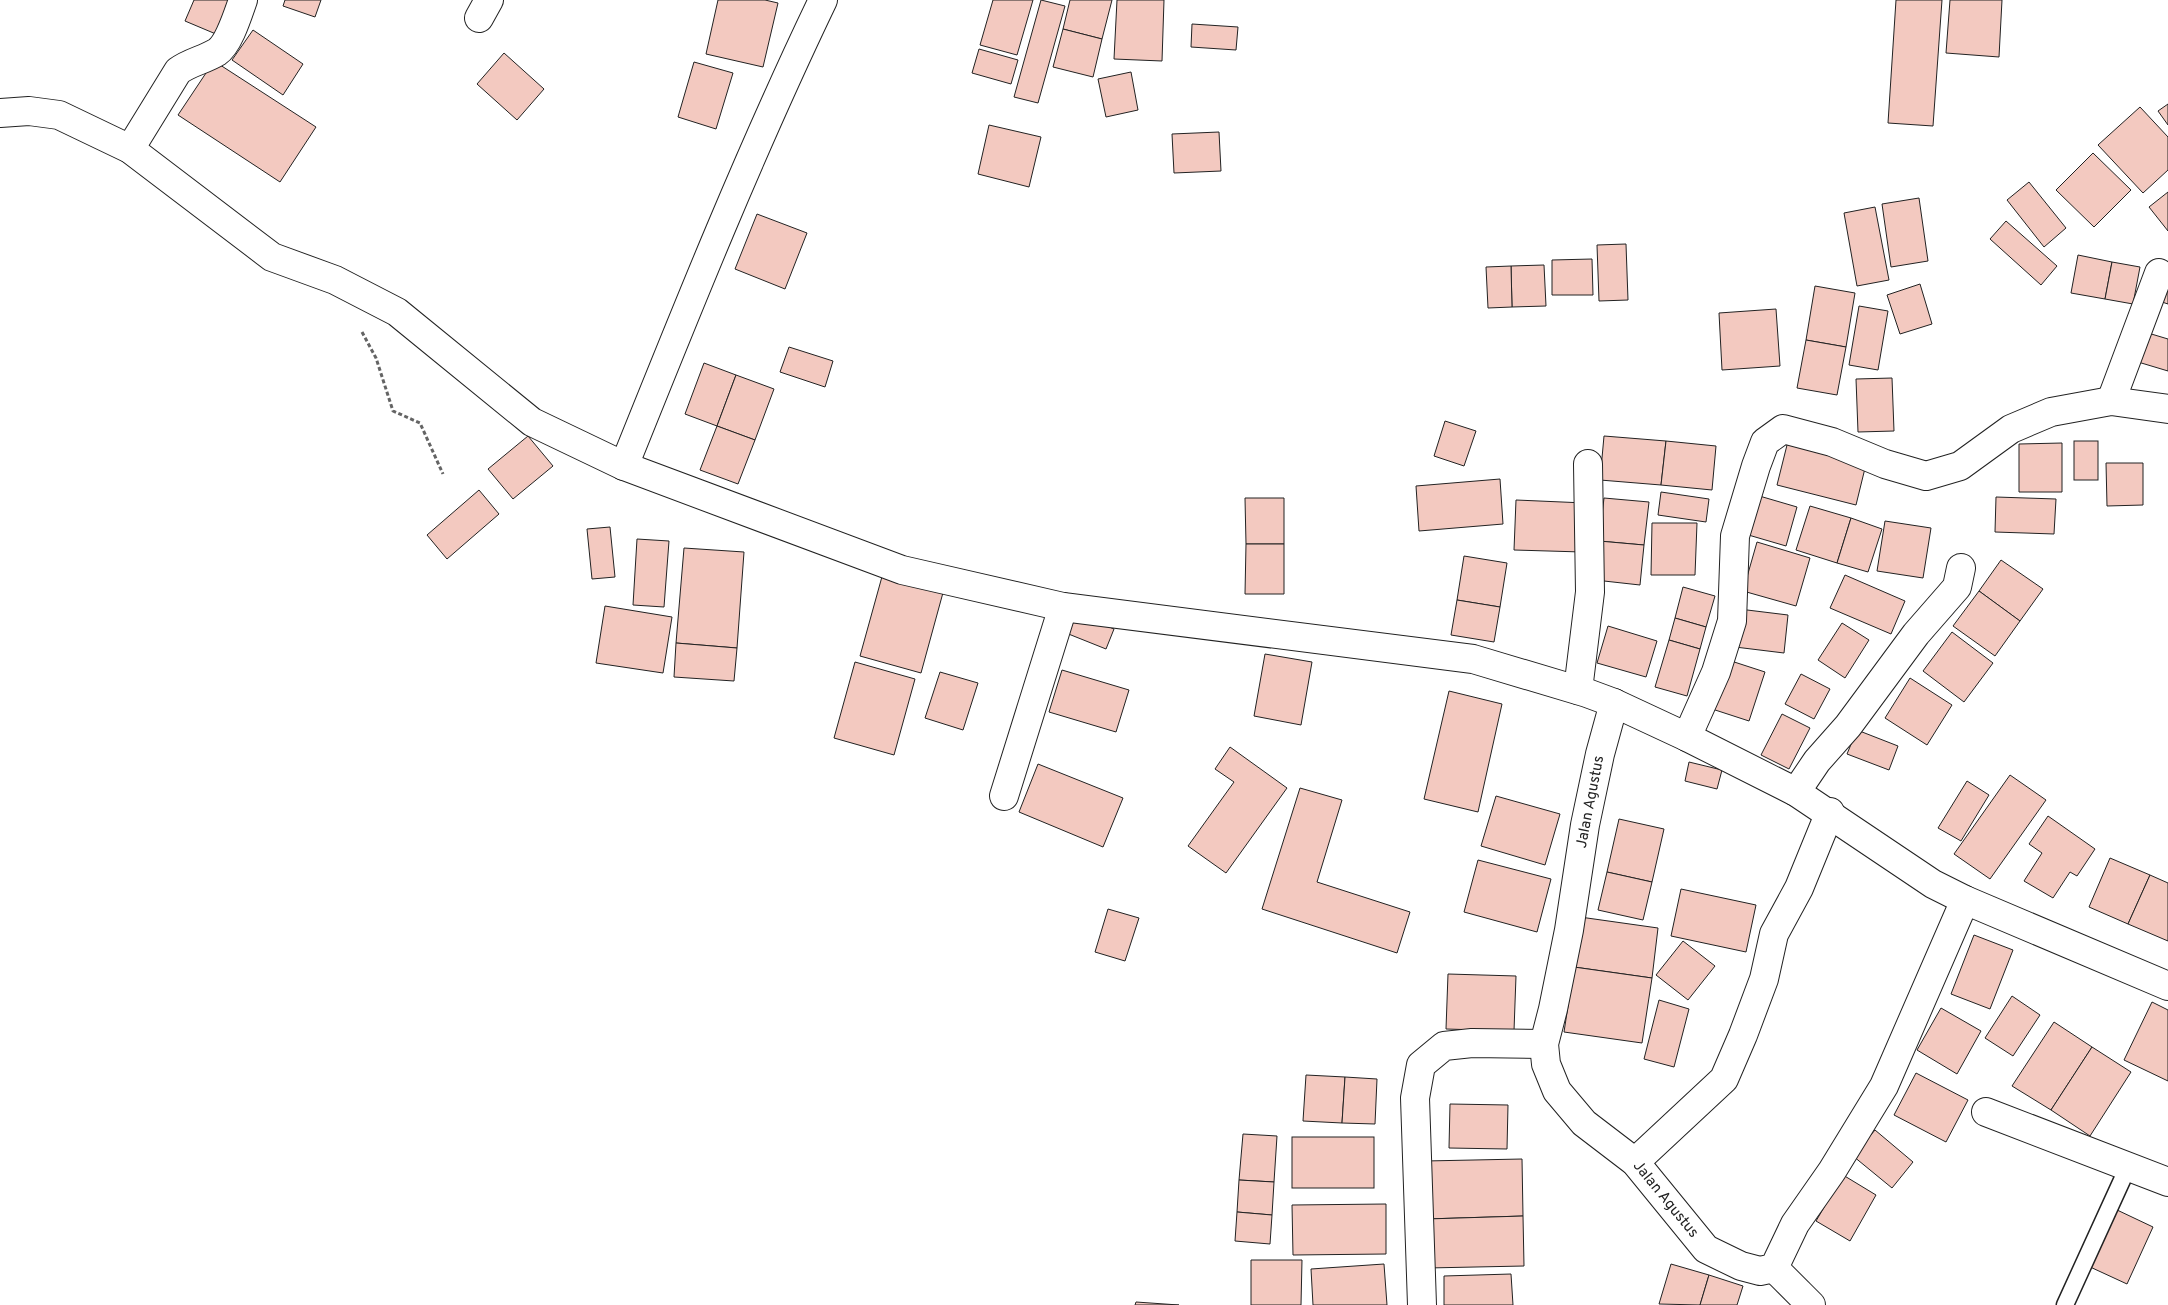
<svg xmlns="http://www.w3.org/2000/svg" width="2168" height="1305" font-family="Overpass,sans-serif">
	<style>
		.building { fill: #f3c9c0; stroke: #222 }
		.lines { fill: none; stroke-linecap: round; stroke-linejoin: round }
		.lane-casing { stroke: #222; stroke-width: 19 }
		.street-casing { stroke: #222; stroke-width: 30 }
		.path { stroke: #646464; stroke-width: 3; stroke-dasharray: 4 2.5; stroke-linecap: butt }
		.lane { stroke: #fff; stroke-width: 16 }
		.street { stroke: #fff; stroke-width: 28 }
		.labels { text-anchor: middle; dominant-baseline: central; stroke-width: 4; stroke-linejoin: round; paint-order: stroke }
		.street-label { font-size: 15px; fill: #222; stroke: #fff }
	</style>
	<rect width="100%" height="100%" fill="#fff"/>
	<g class="building">
		<path d="M194 0H239L223 37 185 21Z"/>
		<path d="M285 0H321L315 17 283 6Z"/>
		<path d="M718 0H765L778 3 763 67 706 54Z"/>
		<path d="M993 0H1033L1017 55 980 45Z"/>
		<path d="M1041 0 1065 6 1038 103 1014 97Z"/>
		<path d="M1070 0H1112L1102 39 1063 29Z"/>
		<path d="M1117 0H1164L1162 61 1114 59Z"/>
		<path d="M1896 0H1942L1933 126 1888 123Z"/>
		<path d="M1950 0H2002L1999 57 1946 53Z"/>
		<path d="M1192 24 1238 27 1236 50 1191 47Z"/>
		<path d="M1063 29 1102 39 1093 77 1053 67Z"/>
		<path d="M253 30 303 64 283 95 232 60Z"/>
		<path d="M979 49 1018 60 1011 84 972 73Z"/>
		<path d="M504 53 544 89 517 120 477 84Z"/>
		<path d="M214 61 316 127 280 182 178 115Z"/>
		<path d="M694 62 733 73 716 129 678 117Z"/>
		<path d="M1131 72 1138 110 1106 117 1098 79Z"/>
		<path d="M2168 104V125L2158 111Z"/>
		<path d="M2140 107 2168 137V170L2143 193 2098 145Z"/>
		<path d="M989 125 1041 137 1029 187 978 174Z"/>
		<path d="M1219 132 1221 171 1174 173 1172 134Z"/>
		<path d="M2093 153 2131 190 2094 227 2056 190Z"/>
		<path d="M2029 182 2066 228 2044 247 2007 200Z"/>
		<path d="M2168 192V231L2149 207Z"/>
		<path d="M1919 198 1928 261 1891 267 1882 204Z"/>
		<path d="M1875 207 1889 280 1857 286 1844 213Z"/>
		<path d="M757 214 807 233 785 289 735 269Z"/>
		<path d="M2006 221 2057 266 2041 285 1990 239Z"/>
		<path d="M1626 244 1628 300 1599 301 1597 245Z"/>
		<path d="M2078 255 2112 262 2105 299 2071 293Z"/>
		<path d="M1592 259 1593 295H1552V260Z"/>
		<path d="M2112 262 2140 267 2133 304 2105 299Z"/>
		<path d="M1544 265 1546 306 1512 307 1511 266Z"/>
		<path d="M1511 266 1512 307 1488 308 1486 267Z"/>
		<path d="M2168 282V304L2162 302Z"/>
		<path d="M1920 284 1932 324 1900 334 1887 295Z"/>
		<path d="M1815 286 1855 293 1846 347 1806 340Z"/>
		<path d="M1859 306 1888 311 1878 370 1849 365Z"/>
		<path d="M1776 309 1780 366 1722 370 1719 313Z"/>
		<path d="M2148 333 2168 339V371L2138 362Z"/>
		<path d="M1806 340 1846 347 1837 395 1797 388Z"/>
		<path d="M789 347 833 361 825 387 780 372Z"/>
		<path d="M704 363 736 375 717 426 685 414Z"/>
		<path d="M736 375 774 389 755 440 717 426Z"/>
		<path d="M1892 378 1894 431 1858 432 1856 379Z"/>
		<path d="M1445 421 1476 431 1464 466 1434 456Z"/>
		<path d="M717 426 755 440 738 484 700 470Z"/>
		<path d="M528 436 553 466 513 499 488 469Z"/>
		<path d="M1604 436 1666 441 1661 485 1600 480Z"/>
		<path d="M1666 441 1716 446 1712 490 1661 485Z"/>
		<path d="M1788 441 1867 460 1856 505 1777 485Z"/>
		<rect x="2074" y="441" width="24" height="39"/>
		<path d="M2062 443V492H2019V444Z"/>
		<path d="M2106 463H2143V505L2107 506Z"/>
		<path d="M1500 479 1503 524 1419 531 1416 486Z"/>
		<path d="M479 490 499 514 447 559 427 535Z"/>
		<path d="M1661 492 1709 499 1706 522 1658 515Z"/>
		<path d="M1756 495 1797 507 1786 546 1745 534Z"/>
		<path d="M1996 497 2056 499 2054 534 1995 532Z"/>
		<path d="M1245 498H1284V544H1246Z"/>
		<path d="M1604 498 1649 502 1644 545 1599 541Z"/>
		<path d="M1516 500 1585 503 1582 552 1514 550Z"/>
		<path d="M1810 506 1851 518 1837 563 1796 550Z"/>
		<path d="M1851 518 1882 529 1868 572 1837 563Z"/>
		<path d="M1885 521 1931 528 1923 578 1877 571Z"/>
		<path d="M1652 523H1697L1695 575H1651Z"/>
		<path d="M610 527 615 577 592 579 587 529Z"/>
		<path d="M637 539 669 541 664 607 633 605Z"/>
		<path d="M1599 541 1644 545 1640 585 1595 580Z"/>
		<path d="M1757 542 1810 558 1796 606 1743 591Z"/>
		<path d="M1246 544H1284V594H1245Z"/>
		<path d="M684 548 744 552 737 648 676 643Z"/>
		<path d="M1464 556 1507 563 1500 607 1457 600Z"/>
		<path d="M2001 560 2043 589 2020 621 1979 591Z"/>
		<path d="M883 573 944 589 921 673 860 656Z"/>
		<path d="M1845 575 1905 601 1891 634 1830 608Z"/>
		<path d="M1683 587 1715 596 1706 627 1675 618Z"/>
		<path d="M1979 591 2020 621 1995 656 1953 626Z"/>
		<path d="M1457 600 1500 607 1494 642 1451 635Z"/>
		<path d="M605 606 672 617 663 673 596 663Z"/>
		<path d="M1739 609 1788 615 1784 653 1735 647Z"/>
		<path d="M1074 612 1114 629 1106 649 1066 633Z"/>
		<path d="M1675 618 1706 627 1700 649 1669 640Z"/>
		<path d="M1842 623 1869 640 1845 678 1818 660Z"/>
		<path d="M1608 626 1657 641 1646 677 1597 663Z"/>
		<path d="M1952 632 1993 663 1964 702 1923 671Z"/>
		<path d="M1669 640 1700 649 1687 696 1655 687Z"/>
		<path d="M676 643 737 648 734 681 674 677Z"/>
		<path d="M1265 654 1312 662 1301 725 1254 716Z"/>
		<path d="M1725 659 1765 672 1749 721 1709 708Z"/>
		<path d="M855 662 915 679 894 755 834 738Z"/>
		<path d="M1062 670 1129 690 1116 732 1049 712Z"/>
		<path d="M940 672 978 683 963 730 925 718Z"/>
		<path d="M1801 674 1830 689 1814 719 1785 704Z"/>
		<path d="M1910 678 1952 705 1927 745 1885 718Z"/>
		<path d="M1449 691 1502 704 1478 812 1424 799Z"/>
		<path d="M1782 714 1810 728 1789 769 1761 755Z"/>
		<path d="M1857 730 1898 746 1889 770 1847 754Z"/>
		<path d="M1230 747 1287 788 1226 873 1188 846 1234 782 1215 769Z"/>
		<path d="M1689 762 1722 770 1717 789 1685 781Z"/>
		<path d="M1038 764 1123 798 1103 847 1019 812Z"/>
		<path d="M2010 775 2046 800 1990 879 1954 854Z"/>
		<path d="M1967 781 1989 795 1961 841 1938 828Z"/>
		<path d="M1300 788 1342 800 1317 882 1410 912 1397 953 1262 909Z"/>
		<path d="M1496 796 1560 814 1545 865 1481 846Z"/>
		<path d="M2048 816 2095 849 2077 876 2070 872 2053 898 2024 881 2042 853 2029 844Z"/>
		<path d="M1619 819 1664 829 1652 882 1607 872Z"/>
		<path d="M2110 858 2150 875 2128 924 2089 907Z"/>
		<path d="M1478 860 1551 879 1537 932 1464 912Z"/>
		<path d="M1607 872 1652 882 1643 920 1598 910Z"/>
		<path d="M2150 875 2168 883V941L2128 924Z"/>
		<path d="M1681 889 1756 905 1746 952 1671 936Z"/>
		<path d="M1108 909 1139 918 1125 961 1095 952Z"/>
		<path d="M1580 917 1658 928 1652 978 1574 967Z"/>
		<path d="M1974 935 2013 950 1990 1009 1951 994Z"/>
		<path d="M1683 941 1715 966 1688 1000 1656 975Z"/>
		<path d="M1574 967 1652 978 1642 1043 1564 1032Z"/>
		<path d="M1448 974 1516 976 1514 1031 1446 1029Z"/>
		<path d="M2012 996 2040 1015 2013 1056 1985 1038Z"/>
		<path d="M1659 1000 1689 1009 1674 1067 1644 1059Z"/>
		<path d="M2152 1002 2168 1010V1081L2124 1060Z"/>
		<path d="M1941 1008 1981 1031 1957 1074 1917 1050Z"/>
		<path d="M2054 1022 2092 1047 2051 1110 2012 1086Z"/>
		<path d="M2092 1047 2131 1072 2090 1136 2051 1110Z"/>
		<path d="M1916 1073 1968 1100 1946 1142 1894 1115Z"/>
		<path d="M1306 1075 1345 1077 1342 1123 1303 1121Z"/>
		<path d="M1345 1077 1377 1079 1375 1124 1342 1123Z"/>
		<path d="M1450 1104 1508 1105 1507 1149 1449 1148Z"/>
		<path d="M1875 1130 1913 1162 1892 1188 1853 1156Z"/>
		<path d="M1243 1134 1277 1136 1274 1182 1239 1180Z"/>
		<rect x="1292" y="1137" width="82" height="51"/>
		<path d="M1522 1159 1523 1216 1426 1219 1425 1161Z"/>
		<path d="M1843 1175 1876 1195 1850 1241 1816 1221Z"/>
		<path d="M1239 1180 1274 1182 1272 1215 1237 1212Z"/>
		<path d="M1386 1204V1254L1293 1255 1292 1205Z"/>
		<path d="M2115 1209 2153 1227 2127 1284 2088 1266Z"/>
		<path d="M1237 1212 1272 1215 1270 1244 1235 1241Z"/>
		<path d="M1523 1216 1524 1266 1427 1268 1426 1219Z"/>
		<path d="M1251 1260H1302L1301 1305H1251Z"/>
		<path d="M1384 1264 1387 1305H1313L1311 1269Z"/>
		<path d="M1671 1264 1709 1275 1700 1305 1659 1304Z"/>
		<path d="M1511 1274 1513 1305H1444V1276Z"/>
		<path d="M1709 1275 1743 1286 1737 1305H1700Z"/>
		<path d="M1136 1302 1179 1305H1135Z"/>
	</g>
	<g class="lines">
		<g class="lane-casing">
			<path id="lane" d="M2065 1305 2128 1167"/>
		</g>
		<g class="street-casing">
			<g id="street">
				<path d="M479 18 489 0"/>
				<path d="M0 113 29 111 59 115 130 149 272 257 335 280 397 312 532 422 624 466 902 570 1063 607 1473 659 1587 693 1614 703 1687 737 1796 792 1933 884 1965 900 2168 986"/>
				<path d="M130 149 178 71C190 62 204 60 217 52 229 44 238 14 243 0"/>
				<path d="M2111 401 2159 273"/>
				<path d="M624 466C687 309 750 152 823 0"/>
				<path d="M1578 690 1590 592 1588 464"/>
				<path id="s1" d="M1614 703 1600 754 1585 825 1569 930 1553 1009 1544 1044 1546 1064 1557 1091 1584 1123 1635 1162 1706 1249 1741 1266 1760 1271 1774 1268 1795 1224 1832 1171 1884 1086 1965 900"/>
				<path d="M1687 737 1716 672 1732 621 1735 536 1756 466 1765 442 1783 429 1832 442 1885 464 1926 476 1960 466 2011 429 2051 412 2111 401 2168 409"/>
				<path d="M1796 792 1817 761 1848 726 1916 634 1957 587 1961 568"/>
				<path d="M1004 796 1063 607"/>
				<path d="M1986 1112 2168 1182"/>
				<path d="M1635 1162 1724 1079 1743 1035 1764 979 1774 934 1799 888 1830 812"/>
				<path d="M1774 1268 1811 1305"/>
				<path d="M1422 1305 1415 1098 1421 1065 1444 1046 1472 1043 1544 1044"/>
			</g>
		</g>
		<path class="path" d="M362 332 376 358 393 411 420 423 443 474"/>
		<use href="#lane" class="lane"/>
		<use href="#street" class="street"/>
	</g>
	<g class="labels">
		<g class="street-label">
			<text transform="translate(1591 802) rotate(-79)">Jalan Agustus</text>
			<text stroke="none"><textPath href="#s1" startOffset="552">Jalan Agustus</textPath></text>
		</g>
	</g>
</svg>
